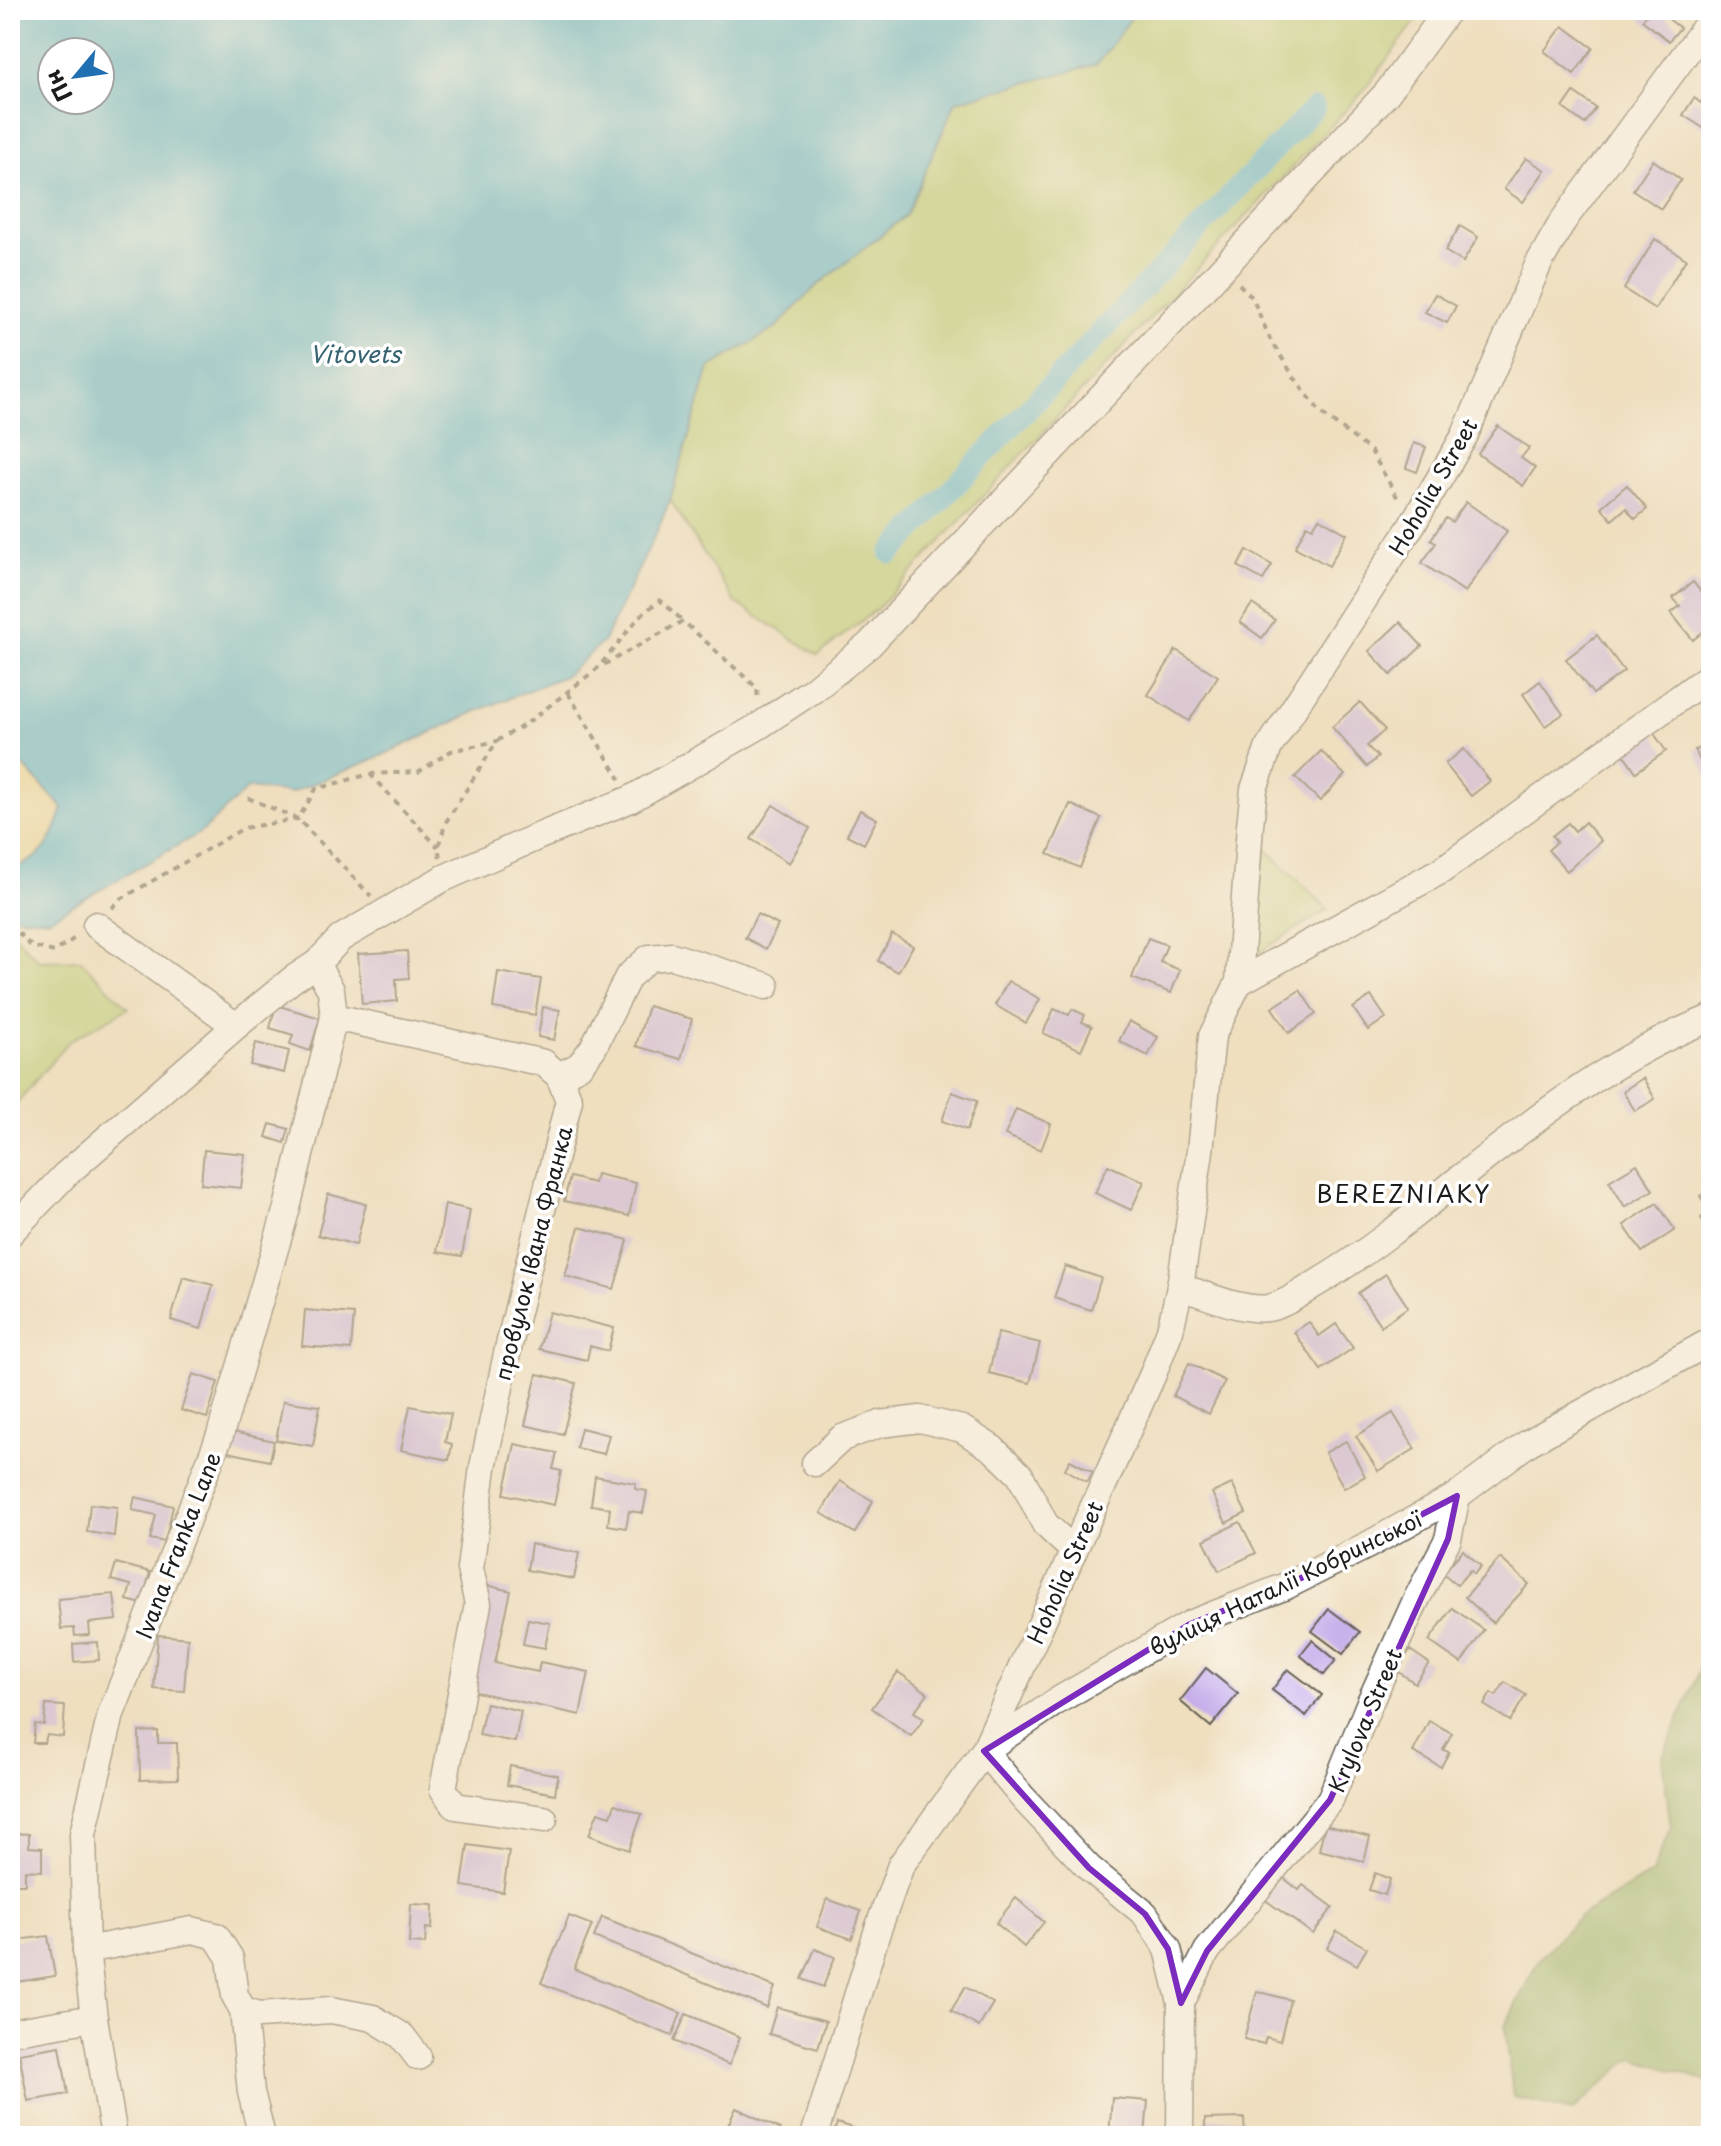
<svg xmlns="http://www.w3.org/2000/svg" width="1721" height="2146" font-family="'Playpen Sans',sans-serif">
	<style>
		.green { fill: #b6ce72; stroke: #697547; stroke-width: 2 }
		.forest { fill: #90b164; stroke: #566640; stroke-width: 2 }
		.sand { fill: #eeda9e; stroke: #857b5d; stroke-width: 2 }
		.water { fill: #59b9d7; stroke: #3a6a7a; stroke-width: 2; fill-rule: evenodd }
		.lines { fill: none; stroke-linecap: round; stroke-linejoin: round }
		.canal { stroke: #59b9d7; stroke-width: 22 }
		.building { fill: #c5adea }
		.minor-casing { stroke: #666055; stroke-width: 29 }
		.path { stroke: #666055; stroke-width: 4; stroke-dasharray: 6 6; stroke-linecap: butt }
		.minor { stroke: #fff; stroke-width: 26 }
		.marked { fill: none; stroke: #7b2cbf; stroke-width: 6; stroke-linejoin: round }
		.labels { text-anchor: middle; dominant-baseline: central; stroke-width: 7; stroke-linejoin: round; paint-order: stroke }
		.street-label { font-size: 22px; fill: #1c1c1c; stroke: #fff }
		.water-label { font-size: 24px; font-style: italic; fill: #376370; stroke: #fff }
		.neighbourhood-label { font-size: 24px; letter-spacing: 2px; fill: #1c1c1c; stroke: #fff }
	</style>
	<rect width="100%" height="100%" fill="#fff"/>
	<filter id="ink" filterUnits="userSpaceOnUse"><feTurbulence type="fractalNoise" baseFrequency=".0125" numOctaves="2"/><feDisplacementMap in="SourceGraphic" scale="16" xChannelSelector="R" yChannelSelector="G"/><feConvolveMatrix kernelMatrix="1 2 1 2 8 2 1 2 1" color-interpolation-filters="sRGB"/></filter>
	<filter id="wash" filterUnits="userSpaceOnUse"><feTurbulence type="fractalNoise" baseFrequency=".006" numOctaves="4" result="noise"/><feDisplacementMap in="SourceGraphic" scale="32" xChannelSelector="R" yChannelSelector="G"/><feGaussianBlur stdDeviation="1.8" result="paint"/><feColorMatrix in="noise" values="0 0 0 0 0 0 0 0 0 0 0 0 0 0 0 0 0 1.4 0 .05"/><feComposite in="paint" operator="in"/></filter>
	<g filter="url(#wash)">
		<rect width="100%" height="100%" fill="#efdfbf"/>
		<g class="green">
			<path d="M1137 10H1424L1361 94 878 608 818 655 735 602 670 500 709 368 777 327 814 288 906 215 956 101 1096 64Z"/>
			<path d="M1259 842 1328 909 1250 958Z"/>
			<path d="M10 930 39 961 81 960 128 1008 69 1041 10 1111Z"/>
		</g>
		<path class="forest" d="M1707 1652H1711V2082L1632 2058 1572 2111 1513 2097 1505 2026 1539 1959 1579 1917 1652 1873 1671 1827 1662 1759Z"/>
		<path class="sand" d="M10 751 63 808C52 840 47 860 10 868Z"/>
		<path class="water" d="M10 10H1137L1097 64 956 101 906 215 814 288 777 327 709 368 670 500 658 529 604 641 567 675 475 712 381 756 291 793 248 788 203 831 49 919 18 917 10 911V868C46 860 52 839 63 808L10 751ZM52 52H100V100H52Z"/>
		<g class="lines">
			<path class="canal" d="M891 553 1314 108"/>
		</g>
		<g id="blocks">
			<g class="building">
				<path d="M1651 10H1657L1680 28 1669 41 1642 20Z"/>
				<path d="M1563 26 1593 48 1574 74 1544 51Z"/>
				<path d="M1711 87V133L1683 115 1694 98 1701 103Z"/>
				<path d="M1574 92 1596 108 1585 124 1563 108Z"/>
				<path d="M1526 158 1545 170 1523 202 1504 189Z"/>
				<path d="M1653 160 1681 180 1661 209 1633 190Z"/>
				<path d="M1460 226 1478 237 1463 262 1445 251Z"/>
				<path d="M1655 239 1686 259 1655 309 1624 289Z"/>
				<path d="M1435 294 1456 306 1447 323 1425 312Z"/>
				<path d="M1498 426 1529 448 1521 458 1535 468 1523 486 1478 454Z"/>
				<path d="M1414 443 1426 447 1417 472 1406 468Z"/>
				<path d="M1627 485 1647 509 1635 519 1626 508 1612 520 1601 507Z"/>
				<path d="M1466 502 1507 531 1465 592 1422 563 1436 543 1431 539 1446 518 1452 522Z"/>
				<path d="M1319 518 1347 534 1329 566 1295 547 1307 525 1313 528Z"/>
				<path d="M1247 550 1272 565 1263 580 1238 566Z"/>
				<path d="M1693 582 1711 604V625L1693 640 1671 613 1680 606 1673 598Z"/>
				<path d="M1252 604 1275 620 1262 638 1240 622Z"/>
				<path d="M1400 622 1422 646 1391 675 1369 651Z"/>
				<path d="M1597 635 1624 671 1593 694 1566 659Z"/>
				<path d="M1176 650 1218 676 1189 721 1148 695Z"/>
				<path d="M1540 681 1563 714 1545 726 1523 694Z"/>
				<path d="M1360 702 1385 730 1367 746 1378 757 1367 767 1332 727Z"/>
				<path d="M1653 732 1666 751 1636 772 1623 753Z"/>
				<path d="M1711 743V774L1707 776 1695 750Z"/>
				<path d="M1464 749 1490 781 1471 796 1445 764Z"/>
				<path d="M1321 751 1345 775 1320 801 1295 777Z"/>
				<path d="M1070 804 1101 818 1080 868 1048 854Z"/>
				<path d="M773 805 810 828 789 863 751 839Z"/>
				<path d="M860 810 877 819 864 844 847 835Z"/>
				<path d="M1585 822 1601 841 1567 871 1548 850 1557 842 1552 836 1568 823 1575 831Z"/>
				<path d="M757 914 778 925 766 949 745 938Z"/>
				<path d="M892 934 913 946 898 972 878 961Z"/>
				<path d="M1148 938 1167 945 1160 962 1180 970 1171 993 1132 978Z"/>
				<path d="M407 951 409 978 396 979 397 1001 362 1004 358 954Z"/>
				<path d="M498 972 541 979 535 1015 493 1008Z"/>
				<path d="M1008 981 1040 999 1026 1023 995 1005Z"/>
				<path d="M1300 990 1316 1014 1289 1033 1272 1008Z"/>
				<path d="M1371 996 1386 1018 1368 1030 1353 1008Z"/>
				<path d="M276 1005 320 1018 310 1051 290 1044 293 1035 270 1028Z"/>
				<path d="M648 1006 692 1019 681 1059 636 1046Z"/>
				<path d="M543 1007 560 1010 554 1040 538 1037Z"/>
				<path d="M1054 1009 1069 1015 1072 1009 1085 1015 1082 1022 1092 1026 1081 1050 1043 1033Z"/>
				<path d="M1129 1021 1158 1037 1148 1056 1119 1041Z"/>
				<path d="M256 1043 289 1051 284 1073 250 1065Z"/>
				<path d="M1643 1078 1655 1099 1635 1111 1623 1091Z"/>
				<path d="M952 1092 977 1101 967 1130 942 1121Z"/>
				<path d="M1016 1109 1051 1124 1041 1150 1005 1135Z"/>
				<path d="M270 1124 289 1129 285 1143 266 1137Z"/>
				<path d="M204 1150 245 1154 241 1188 201 1184Z"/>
				<path d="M1637 1164 1653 1190 1625 1207 1609 1181Z"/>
				<path d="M1108 1165 1144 1182 1131 1210 1095 1193Z"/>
				<path d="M596 1174 636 1183 629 1216 564 1201 570 1177 594 1183Z"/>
				<path d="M1711 1189V1233L1701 1218 1710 1211 1700 1196Z"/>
				<path d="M328 1194 366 1204 356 1245 318 1235Z"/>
				<path d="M1657 1203 1675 1230 1642 1252 1624 1225Z"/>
				<path d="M445 1204 470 1210 462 1256 437 1252Z"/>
				<path d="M579 1227 628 1240 614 1289 565 1276Z"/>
				<path d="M1065 1266 1101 1278 1091 1310 1054 1298Z"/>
				<path d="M1386 1274 1408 1307 1381 1326 1358 1293Z"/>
				<path d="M183 1277 213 1285 201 1329 171 1320Z"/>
				<path d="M305 1310 354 1314 351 1350 302 1346Z"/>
				<path d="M549 1312 614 1328 608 1351 590 1346 587 1360 539 1349Z"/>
				<path d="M1309 1322 1319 1336 1336 1324 1353 1348 1321 1370 1294 1332Z"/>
				<path d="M998 1333 1040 1343 1030 1383 989 1373Z"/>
				<path d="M1189 1363 1225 1381 1209 1414 1173 1396Z"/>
				<path d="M193 1374 218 1382 207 1418 181 1410Z"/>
				<path d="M537 1374 576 1383 563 1434 525 1425Z"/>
				<path d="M283 1401 320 1406 313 1446 276 1440Z"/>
				<path d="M410 1406 451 1414 445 1442 452 1444 449 1460 401 1450Z"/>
				<path d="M1393 1413 1415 1449 1378 1471 1356 1436Z"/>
				<path d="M581 1428 609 1435 604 1454 576 1448Z"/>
				<path d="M228 1431 274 1441 270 1461 223 1451Z"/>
				<path d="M1346 1441 1365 1476 1344 1488 1325 1453Z"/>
				<path d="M515 1444 557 1453 553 1469 561 1471 554 1505 504 1494Z"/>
				<path d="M1070 1460 1093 1472 1087 1482 1065 1469Z"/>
				<path d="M595 1476 636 1483 635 1489 647 1491 643 1513 629 1511 626 1528 608 1525 610 1508 591 1505Z"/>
				<path d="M840 1481 873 1501 855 1533 821 1513Z"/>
				<path d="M1232 1484 1246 1513 1226 1523 1212 1493Z"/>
				<path d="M135 1497 173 1506 165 1542 150 1539 156 1515 132 1510Z"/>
				<path d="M90 1504 117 1507 114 1536 87 1532Z"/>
				<path d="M1240 1522 1256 1553 1219 1571 1204 1540Z"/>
				<path d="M531 1544 579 1553 574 1579 527 1570Z"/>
				<path d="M1463 1550 1481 1566 1474 1574 1470 1570 1457 1585 1443 1573Z"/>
				<path d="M1500 1558 1529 1584 1493 1623 1465 1597Z"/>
				<path d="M116 1563 150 1572 142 1604 127 1600 131 1585 111 1580Z"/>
				<path d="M486 1585 511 1591 495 1663 538 1672 540 1662 589 1672 580 1715 463 1689Z"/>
				<path d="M114 1594 117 1620 89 1623 90 1635 75 1636 74 1628 61 1629 58 1599Z"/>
				<path d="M1452 1608 1484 1630 1461 1663 1429 1641Z"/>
				<path d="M1329 1609 1360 1632 1343 1654 1312 1631Z"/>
				<path d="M528 1619 550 1623 545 1648 523 1644Z"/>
				<path d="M158 1635 188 1638 184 1691 154 1689Z"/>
				<path d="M1312 1640 1336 1660 1324 1675 1300 1655Z"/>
				<path d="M98 1642 99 1660 74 1662 73 1644Z"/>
				<path d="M1410 1650 1429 1663 1415 1683 1396 1670Z"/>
				<path d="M1206 1668 1238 1694 1211 1727 1180 1701Z"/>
				<path d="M1288 1669 1322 1695 1306 1716 1272 1690Z"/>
				<path d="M898 1672 928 1693 914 1712 924 1718 911 1736 872 1708Z"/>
				<path d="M1505 1682 1526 1695 1510 1721 1484 1705 1491 1693 1496 1696Z"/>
				<path d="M486 1703 521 1711 515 1742 479 1735Z"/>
				<path d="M46 1705 65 1706 63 1737 47 1735 44 1743H33L35 1724 44 1725Z"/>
				<path d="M1429 1721 1452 1733 1443 1750 1449 1752 1441 1767 1413 1752Z"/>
				<path d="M158 1731V1743H177L178 1779 140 1780 139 1732Z"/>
				<path d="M510 1766 558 1775 555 1794 507 1785Z"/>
				<path d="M615 1804 642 1814 629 1850 589 1835 598 1812 611 1816Z"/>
				<path d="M1325 1825 1370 1837 1364 1861 1319 1850Z"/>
				<path d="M10 1833 29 1834V1847L42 1848V1871L25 1870V1884H10Z"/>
				<path d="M468 1845 509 1851 503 1892 462 1886Z"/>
				<path d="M1375 1873 1390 1879 1385 1895 1369 1890Z"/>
				<path d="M1281 1876 1299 1890 1303 1885 1333 1907 1313 1934 1264 1899Z"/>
				<path d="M1016 1898 1044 1922 1024 1947 996 1923Z"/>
				<path d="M827 1899 861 1911 852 1939 817 1927Z"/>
				<path d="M411 1904 433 1905 432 1929 426 1928 425 1944 409 1943Z"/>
				<path d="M569 1916 592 1925 574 1969 681 2013 672 2036 541 1983Z"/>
				<path d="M602 1917 775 1987 767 2008 594 1937Z"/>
				<path d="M1337 1931 1367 1948 1357 1965 1327 1948Z"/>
				<path d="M48 1936 55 1976 10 1983V1941Z"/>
				<path d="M815 1949 835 1957 823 1987 802 1979Z"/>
				<path d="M965 1987 993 2003 979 2027 951 2011Z"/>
				<path d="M1257 1991 1290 2000 1280 2041 1266 2037 1264 2044 1244 2039Z"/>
				<path d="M777 2007 826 2021 818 2048 769 2034Z"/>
				<path d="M686 2014 740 2037 729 2065 674 2041Z"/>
				<path d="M60 2046 68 2094 28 2101 19 2053Z"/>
				<path d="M10 2089H12L16 2112 10 2113Z"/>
				<path d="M1112 2098 1148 2101 1145 2136H1109Z"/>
				<path d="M736 2108 780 2129 777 2136H723Z"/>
				<path d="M1244 2118 1245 2136H1205V2119Z"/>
				<path d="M837 2123 865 2132 864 2136H833Z"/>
			</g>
		</g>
	</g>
	<g filter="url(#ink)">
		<use href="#blocks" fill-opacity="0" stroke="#666055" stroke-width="2"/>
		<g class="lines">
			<g class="minor-casing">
				<g id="minor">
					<path d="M96 925 236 1026"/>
					<path d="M1239 982 1442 870 1711 675"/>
					<path d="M334 1017 544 1063 559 1076 569 1100 508 1349 483 1467 470 1569 478 1604 443 1789 455 1806 544 1819"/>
					<path d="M559 1076 579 1066 593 1048 628 977 649 958 672 956 766 986"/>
					<path d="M10 1233 65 1175 236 1026 293 979 316 964 341 938 442 879 537 837 631 799 759 726 813 690 869 645 1387 93 1448 10"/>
					<path d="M1180 1287C1205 1294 1243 1312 1268 1308 1284 1305 1299 1294 1312 1286 1365 1255 1412 1217 1460 1178 1537 1117 1619 1054 1711 1018"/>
					<path d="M815 1463 842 1438 880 1424 920 1419 962 1429 993 1449 1020 1475 1045 1524 1073 1550"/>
					<path d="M86 1950 192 1930 216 1936 230 1958 235 1996 243 2010 259 2015 331 2010 373 2018 402 2036 418 2057"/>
					<path d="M1181 2003 1207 1951 1330 1800 1370 1702 1417 1598 1448 1539 1457 1496"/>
					<path d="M243 2010 251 2092 262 2136"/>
					<path d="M10 2032 94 2018"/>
					<path d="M114 2136 94 2018 86 1950 83 1834 111 1714 220 1435 287 1208 334 1017 331 990 316 964"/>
					<path d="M814 2136 878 1929 901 1865 984 1751 1153 1374 1170 1330 1180 1287 1200 1151 1212 1036 1239 982 1250 825 1254 789 1269 747 1412 525 1464 437 1539 263 1563 221 1711 19"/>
					<path d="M1180 2136 1181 2003 1168 1949 1145 1914 1089 1868 1023 1798 984 1751 1057 1701 1190 1624 1286 1586 1368 1545 1457 1496 1528 1443 1711 1341"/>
				</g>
			</g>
			<g class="path">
				<path d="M1239 284 1252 297 1270 339 1294 377 1321 413 1371 451 1400 502"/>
				<path d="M602 663 640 616 660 600 683 621"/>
				<path d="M568 693 620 779"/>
				<path d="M370 774 438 847"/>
				<path d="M248 798 298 819 371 896"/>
				<path d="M440 857 438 847 446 822 497 741 526 724 598 668 683 621 757 688 758 701"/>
				<path d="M112 908 121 899 244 828 298 819 316 789 370 774 418 772 451 751 497 741"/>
				<path d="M10 924 31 946 54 952 78 936"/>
			</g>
			<use href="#minor" class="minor"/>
		</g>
	</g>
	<path d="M0 0H1721V2146H0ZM1457 1496 1448 1539 1330 1800 1207 1951 1181 2003 1168 1949 1145 1914 1089 1868 984 1751 1190 1624 1286 1586Z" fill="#efdfbf" fill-opacity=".55" fill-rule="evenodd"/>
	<path class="marked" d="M1457 1496 1448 1539 1330 1800 1207 1951 1181 2003 1168 1949 1145 1914 1089 1868 984 1751 1190 1624 1286 1586Z"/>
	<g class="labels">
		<g class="street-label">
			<text transform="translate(1432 486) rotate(-60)">Hoholia Street</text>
			<text transform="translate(532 1253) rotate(-76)">провулок Івана Франка</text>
			<text transform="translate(177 1545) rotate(-69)">Ivana Franka Lane</text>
			<text transform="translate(1064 1572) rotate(-66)">Hoholia Street</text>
			<text transform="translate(1285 1582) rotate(-26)">вулиця Наталії Кобринської</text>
			<text transform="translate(1364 1720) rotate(-67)">Krylova Street</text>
		</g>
		<g class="water-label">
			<text x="355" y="353">Vitovets</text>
		</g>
		<g class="neighbourhood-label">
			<text x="1404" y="1193">BEREZNIAKY</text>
		</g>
	</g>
	<rect width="1721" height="2146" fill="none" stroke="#fff" stroke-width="40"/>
	<g transform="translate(76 76) rotate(241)"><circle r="38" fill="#ffffff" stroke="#a4a4a4" stroke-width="2"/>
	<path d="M0-6L14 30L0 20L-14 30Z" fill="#1f6fb2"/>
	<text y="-12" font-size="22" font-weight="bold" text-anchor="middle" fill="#1c1c1c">Пн</text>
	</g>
</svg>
